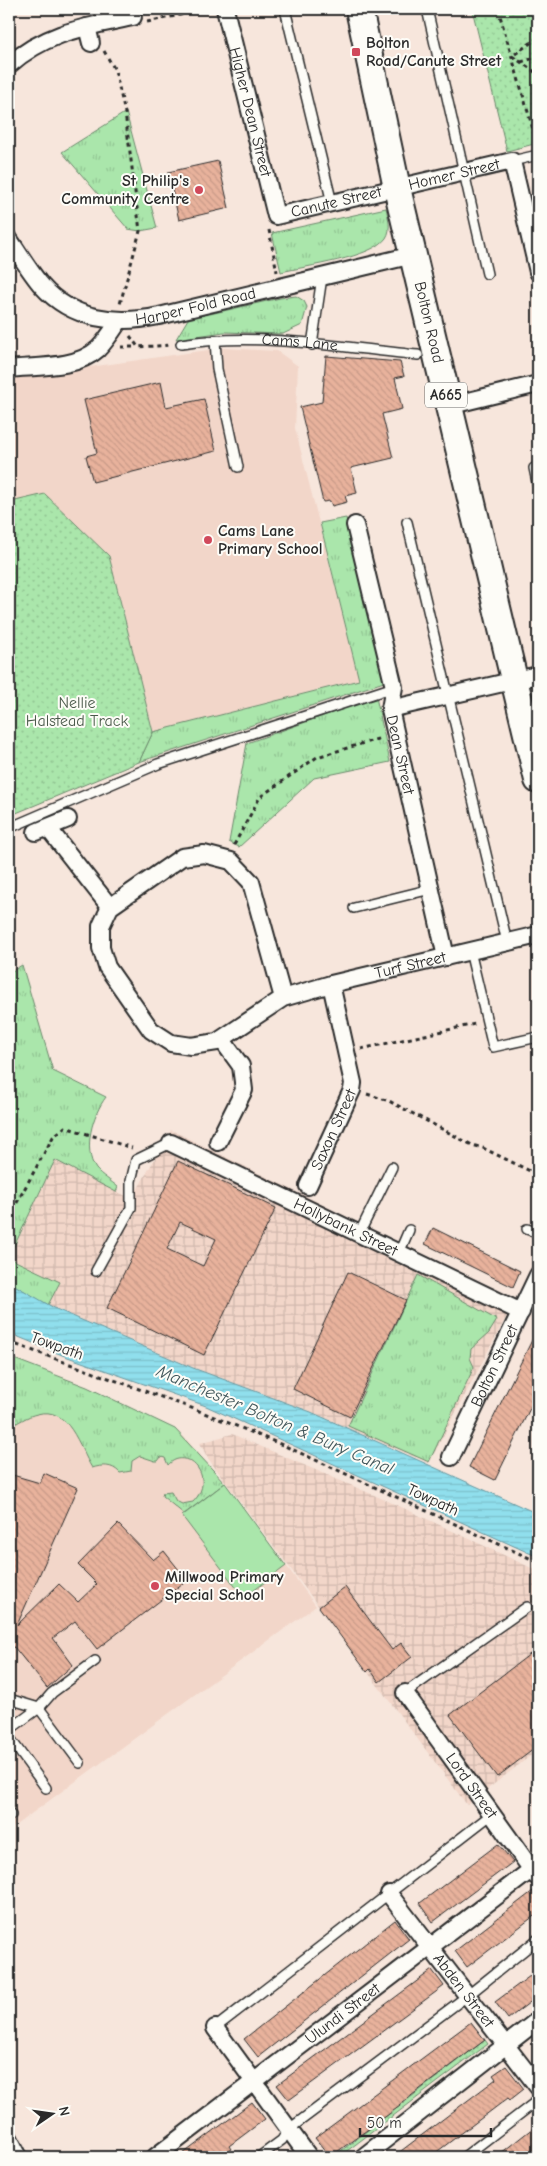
<svg xmlns="http://www.w3.org/2000/svg" width="547" height="2166" font-family="'Comic Neue',sans-serif">
	<style>
		.built { fill: #f2d6c9 }
		.industrial { fill: url(#industrial-grid) }
		.grass { fill: url(#grass-tufts); stroke: #6a886b }
		.park { fill: url(#park-dots); stroke: #6a886b }
		.pitch { fill: #aae6ab; stroke: #6a886b }
		.water { fill: url(#water-rules); stroke: #68979f }
		.building { fill: url(#building-back-hatch); stroke: #2b2b2b; fill-rule: evenodd }
		.lines { fill: none; stroke-linecap: round; stroke-linejoin: round }
		.service-casing { stroke: #2b2b2b; stroke-width: 12 }
		.minor-casing { stroke: #2b2b2b; stroke-width: 20 }
		.primary-casing { stroke: #2b2b2b; stroke-width: 30 }
		.path { stroke: #2b2b2b; stroke-width: 3; stroke-dasharray: 4 4; stroke-linecap: butt }
		.service { stroke: #fdfcf7; stroke-width: 9 }
		.minor { stroke: #fdfcf7; stroke-width: 16 }
		.primary { stroke: #fdfcf7; stroke-width: 26 }
		.poi-dot { fill: #d1495b; stroke: #fdfcf7; stroke-width: 2 }
		.labels { text-anchor: middle; dominant-baseline: central; stroke-width: 4; stroke-linejoin: round; paint-order: stroke }
		.shield { fill: #fdfcf7; stroke: #6a6a68; stroke-width: 1 }
		.shield-label { font-size: 15px; font-weight: bold; fill: #2b2b2b }
		.poi-label { font-size: 16px; font-weight: bold; fill: #2b2b2b; stroke: #fdfcf7; text-anchor: start }
		.street-label { font-size: 16px; fill: #2b2b2b; stroke: #fdfcf7 }
		.park-label { font-size: 16px; fill: #4b5a4b; stroke: #fdfcf7 }
		.water-label { font-size: 18px; font-style: italic; fill: #44585c; stroke: #fdfcf7 }
	</style>
	<defs>
		<pattern id="industrial-grid" width="8" height="8" patternUnits="userSpaceOnUse" patternTransform="scale(1.25)"><rect width="8" height="8" fill="#f2d6c9"/><path d="M0 4h8M4 0v8" fill="none" stroke="#d0b8ad"/></pattern>
		<pattern id="grass-tufts" width="24" height="20" patternUnits="userSpaceOnUse" patternTransform="scale(1.25)"><rect width="24" height="20" fill="#aae6ab"/><path d="M3 7l-1-3M5 7V3M7 7l1-3M15 17l-1-3M17 17v-4M19 17l1-3" fill="none" stroke="#92c593"/></pattern>
		<pattern id="park-dots" width="8" height="8" patternUnits="userSpaceOnUse" patternTransform="scale(1.25)"><rect width="8" height="8" fill="#aae6ab"/><path d="M2 2h.1M6 6h.1" fill="none" stroke="#92c593" stroke-width="1.8" stroke-linecap="round"/></pattern>
		<pattern id="water-rules" width="6" height="5" patternUnits="userSpaceOnUse" patternTransform="scale(1.25)"><rect width="6" height="5" fill="#90dfed"/><path d="M0 2.5h6" fill="none" stroke="#7cc0cb"/></pattern>
		<pattern id="building-back-hatch" width="6" height="6" patternUnits="userSpaceOnUse" patternTransform="scale(1.25)"><rect width="6" height="6" fill="#e8b29c"/><path d="M-1 5l2 2M0 0l6 6M5-1l2 2" fill="none" stroke="#c79987"/></pattern>
	</defs>
	<rect width="100%" height="100%" fill="#f7e6dc"/>
	<filter id="ink" filterUnits="userSpaceOnUse"><feTurbulence type="fractalNoise" baseFrequency=".02" numOctaves="2"/><feDisplacementMap in="SourceGraphic" scale="10" xChannelSelector="R" yChannelSelector="G"/><feConvolveMatrix kernelMatrix="1 2 1 2 8 2 1 2 1" color-interpolation-filters="sRGB"/></filter>
	<g filter="url(#ink)">
		<g class="built">
			<path d="M222 348 277 351 298 366 295 428 359 680 153 732 109 556 15 501 9 479 10 375 76 369Z"/>
			<path d="M9 1357 87 1387 175 1429 181 1434 225 1483 316 1606 9 1830Z"/>
		</g>
		<g class="industrial">
			<path d="M171 1130 515 1300 429 1463 311 1412 193 1368 56 1309 48 1305 60 1282 9 1258 55 1160 132 1199Z"/>
			<path d="M232 1434 397 1505 538 1571V1750L467 1805 207 1457 200 1443Z"/>
		</g>
		<g class="grass">
			<path d="M126 112 157 228 140 231 128 229 62 152Z"/>
			<path d="M386 208C388 217 392 229 386 238 372 258 306 266 281 272L272 233Z"/>
			<path d="M296 296 304 301 307 307 302 325 283 334 224 332 176 339 188 319 280 298Z"/>
			<path d="M346 518 387 681 139 762 153 732 359 680 320 523Z"/>
			<path d="M376 697 390 762 314 778 239 847 229 842 247 743Z"/>
			<path d="M22 965 53 1071 106 1097C93 1114 82 1149 96 1169 101 1175 111 1181 118 1187L116 1192 55 1160 9 1257V973Z"/>
			<path d="M9 1258 60 1282 48 1305 9 1282Z"/>
			<path d="M418 1275 497 1320 489 1333 471 1349 470 1358 474 1367 429 1462 348 1426Z"/>
			<path d="M9 1357 87 1387 175 1429 225 1483 184 1514 162 1496 163 1493 171 1492 176 1501 182 1504 193 1502C218 1477 186 1445 168 1465L165 1458 161 1457 158 1461H155L140 1456 132 1461 131 1471 120 1473C112 1464 102 1465 92 1468 79 1447 69 1405 37 1414 27 1416 18 1423 9 1427Z"/>
		</g>
		<g class="park">
			<path d="M472 9H538V143L507 151Z"/>
			<path d="M9 479 15 501 45 494 109 556 153 732 139 762 9 816Z"/>
			<path d="M485 2040 488 2044 339 2157H333Z"/>
		</g>
		<path class="pitch" d="M225 1483 286 1566 244 1598 182 1516Z"/>
		<path class="water" d="M9 1282 56 1309 193 1368 311 1412 538 1514V1557L206 1406 62 1355 9 1333Z"/>
		<g class="building">
			<path d="M218 161 229 208 179 220 168 172Z"/>
			<path d="M326 356 400 362 404 376 395 378 402 409 382 414 393 458 351 468 357 493 345 496 347 502 332 506 330 501 323 502 300 407 322 402Z"/>
			<path d="M161 382 166 407 204 399 216 451 93 482 86 456 97 453 84 400Z"/>
			<path d="M178 1161 276 1208 204 1355 107 1308ZM180 1222 216 1239 203 1266 167 1249Z"/>
			<path d="M433 1228 520 1271 513 1287 425 1244Z"/>
			<path d="M348 1272 406 1300 350 1417 293 1389Z"/>
			<path d="M538 1328V1392L495 1480 469 1467Z"/>
			<path d="M44 1473 78 1488 17 1625 59 1584 78 1602 97 1584 78 1565 118 1524 153 1560 164 1551 187 1580 97 1649 75 1621 53 1638 73 1665 47 1688 14 1647 9 1649V1474L40 1483Z"/>
			<path d="M345 1587 392 1650 401 1643 412 1657 379 1682 370 1669 367 1672 319 1607Z"/>
			<path d="M538 1648V1746L497 1777 450 1715Z"/>
			<path d="M498 1844 513 1862 433 1922 420 1903Z"/>
			<path d="M533 1891 538 1898V1913L467 1967 455 1951Z"/>
			<path d="M395 1920 409 1939 258 2057 244 2039Z"/>
			<path d="M432 1970 444 1986 289 2100 277 2085Z"/>
			<path d="M538 1970V1996L508 2019 495 2002Z"/>
			<path d="M471 2022 485 2040 399 2105 400 2106 330 2157 315 2138Z"/>
			<path d="M506 2066 524 2089 510 2100 508 2098 430 2157H393L496 2079 493 2075Z"/>
			<path d="M252 2102 265 2119 229 2146 231 2149 220 2157H179Z"/>
			<path d="M538 2124V2153L533 2157H496Z"/>
		</g>
		<g class="lines">
			<g class="service-casing">
				<g id="service">
					<path d="M285 9 332 203"/>
					<path d="M427 9 487 274"/>
					<path d="M512 161 538 155"/>
					<path d="M215 340 217 369 238 467"/>
					<path id="s1" d="M181 344C259 332 340 347 418 355"/>
					<path d="M312 345 322 277"/>
					<path d="M534 468 538 487"/>
					<path d="M407 522 507 942"/>
					<path d="M9 828 158 764 394 687"/>
					<path d="M354 908 431 889"/>
					<path d="M470 951 493 1047 538 1037"/>
					<path d="M527 1229 538 1233"/>
					<path d="M359 1234 392 1167"/>
					<path d="M399 1253 409 1230"/>
					<path d="M96 1271 131 1208V1181L136 1160 171 1143"/>
					<path d="M405 1693 527 1607"/>
					<path d="M9 1699 39 1708 52 1693 95 1661"/>
					<path d="M9 1730 39 1708 80 1763"/>
					<path d="M9 1737 46 1788"/>
					<path d="M9 1812 11 1815"/>
					<path d="M215 2028 492 1814"/>
					<path d="M259 2157 282 2140 288 2130 467 1996 538 1939"/>
					<path d="M464 2157 538 2100"/>
				</g>
			</g>
			<g class="minor-casing">
				<g id="minor">
					<path id="s2" d="M225 9 276 216 512 161 538 272"/>
					<path d="M87 27 91 43"/>
					<path d="M9 65C46 32 86 27 133 17"/>
					<path id="s3" d="M9 239C20 255 30 272 42 286 72 320 117 325 159 316L413 255"/>
					<path d="M9 369C37 366 76 369 98 349 106 341 113 330 119 321"/>
					<path d="M448 406 538 384"/>
					<path id="s4" d="M355 525 394 687 390 709 446 957"/>
					<path d="M390 709 538 675"/>
					<path d="M48 828 110 907"/>
					<path d="M36 832 68 819"/>
					<path id="s5" d="M283 998 251 882 231 861 204 854 182 857 110 907 101 926V948L107 967 151 1030 171 1043 191 1046 217 1042 283 998 331 984 538 935"/>
					<path d="M218 1142 244 1090 241 1066 222 1040"/>
					<path id="s6" d="M171 1143 521 1312"/>
					<path id="s7" d="M308 1186 352 1090 353 1083 331 984"/>
					<path id="s8" d="M451 1457 538 1275"/>
					<path id="s9" d="M405 1693 537 1877"/>
					<path id="s10" d="M389 1894 538 2087"/>
					<path d="M215 2028 309 2157"/>
					<path d="M9 2138 19 2157"/>
					<path id="s11" d="M155 2157 531 1870"/>
					<path d="M363 2157 538 2020"/>
				</g>
			</g>
			<g class="primary-casing">
				<g id="primary">
					<path id="s12" d="M359 9 397 188 538 780"/>
				</g>
			</g>
			<g class="path">
				<path d="M498 9 537 143"/>
				<path d="M147 22 208 9"/>
				<path d="M538 38 512 56 538 74"/>
				<path d="M104 51 115 70 125 113 140 231 120 304"/>
				<path d="M521 62 538 57"/>
				<path d="M269 230 277 272"/>
				<path d="M130 336 138 347 171 345"/>
				<path d="M121 347H137"/>
				<path d="M234 845 260 797 317 757 381 738"/>
				<path d="M361 1049 475 1024"/>
				<path d="M367 1094 389 1101 472 1145 483 1148 538 1175"/>
				<path d="M9 1217 53 1137 65 1127 132 1148"/>
				<path d="M9 1342 197 1410 285 1446 538 1562"/>
			</g>
			<use href="#service" class="service"/>
			<use href="#minor" class="minor"/>
			<use href="#primary" class="primary"/>
		</g>
	</g>
	<g class="poi-dot">
		<rect x="351" y="47" width="10" height="10" rx="2.5"/>
		<circle cx="199" cy="190" r="5"/>
		<circle cx="208" cy="540" r="5"/>
		<circle cx="155" cy="1586" r="5"/>
	</g>
	<g class="labels">
		<rect class="shield" x="425" y="382.5" width="42" height="25" rx="4"/>
		<g class="shield-label">
			<text x="446" y="395">A665</text>
		</g>
		<g class="poi-label">
			<text x="366" y="43">Bolton<tspan x="366" dy="18">Road/Canute Street</tspan></text>
			<text x="189" y="181" text-anchor="end">St Philip's<tspan x="189" dy="18">Community Centre</tspan></text>
			<text x="218" y="531">Cams Lane<tspan x="218" dy="18">Primary School</tspan></text>
			<text x="165" y="1577">Millwood Primary<tspan x="165" dy="18">Special School</tspan></text>
		</g>
		<g class="street-label">
			<text stroke="none"><textPath href="#s2" startOffset="106">Higher Dean Street</textPath></text>
			<text stroke="none"><textPath href="#s2" startOffset="396">Homer Street</textPath></text>
			<text stroke="none"><textPath href="#s2" startOffset="275">Canute Street</textPath></text>
			<text stroke="none"><textPath href="#s3" startOffset="222">Harper Fold Road</textPath></text>
			<text stroke="none"><textPath href="#s12" startOffset="321">Bolton Road</textPath></text>
			<text stroke="none"><textPath href="#s1" startOffset="119">Cams Lane</textPath></text>
			<text stroke="none"><textPath href="#s4" startOffset="236">Dean Street</textPath></text>
			<text stroke="none"><textPath href="#s5" startOffset="708">Turf Street</textPath></text>
			<text stroke="none"><textPath href="#s7" startOffset="62">Saxon Street</textPath></text>
			<text stroke="none"><textPath href="#s6" startOffset="194">Hollybank Street</textPath></text>
			<text transform="translate(57 1346) rotate(20)">Towpath</text>
			<text stroke="none"><textPath href="#s8" startOffset="101">Bolton Street</textPath></text>
			<text transform="translate(433 1500) rotate(25)">Towpath</text>
			<text stroke="none"><textPath href="#s9" startOffset="114">Lord Street</textPath></text>
			<text stroke="none"><textPath href="#s10" startOffset="122">Abden Street</textPath></text>
			<text stroke="none"><textPath href="#s11" startOffset="236">Ulundi Street</textPath></text>
		</g>
		<g class="park-label">
			<text x="77" y="703">Nellie<tspan x="77" dy="18">Halstead Track</tspan></text>
		</g>
		<g class="water-label">
			<text transform="translate(275 1420) rotate(23)">Manchester Bolton &amp; Bury Canal</text>
		</g>
	</g>
	<rect width="547" height="2166" fill="none" stroke="#fdfcf7" stroke-width="30"/>
	<rect x="15" y="15" width="517" height="2136" fill="none" stroke="#2b2b2b" stroke-width="2" filter="url(#ink)"/>
	<g transform="translate(52 2114) rotate(77)" stroke="#fdfcf7" stroke-width="4" paint-order="stroke">
	<path d="M0-4L9 19L0 12L-9 19Z" fill="#2b2b2b"/>
	<text y="-8" font-size="14" font-weight="bold" text-anchor="middle" fill="#2b2b2b">N</text>
	</g>
	<path d="M360 2128v8h131v-8" fill="none" stroke="#2b2b2b" stroke-width="2.5"/>
	<text x="367" y="2128" font-size="15" fill="#2b2b2b" stroke="#fdfcf7" stroke-width="4" paint-order="stroke">50 m</text>
</svg>
